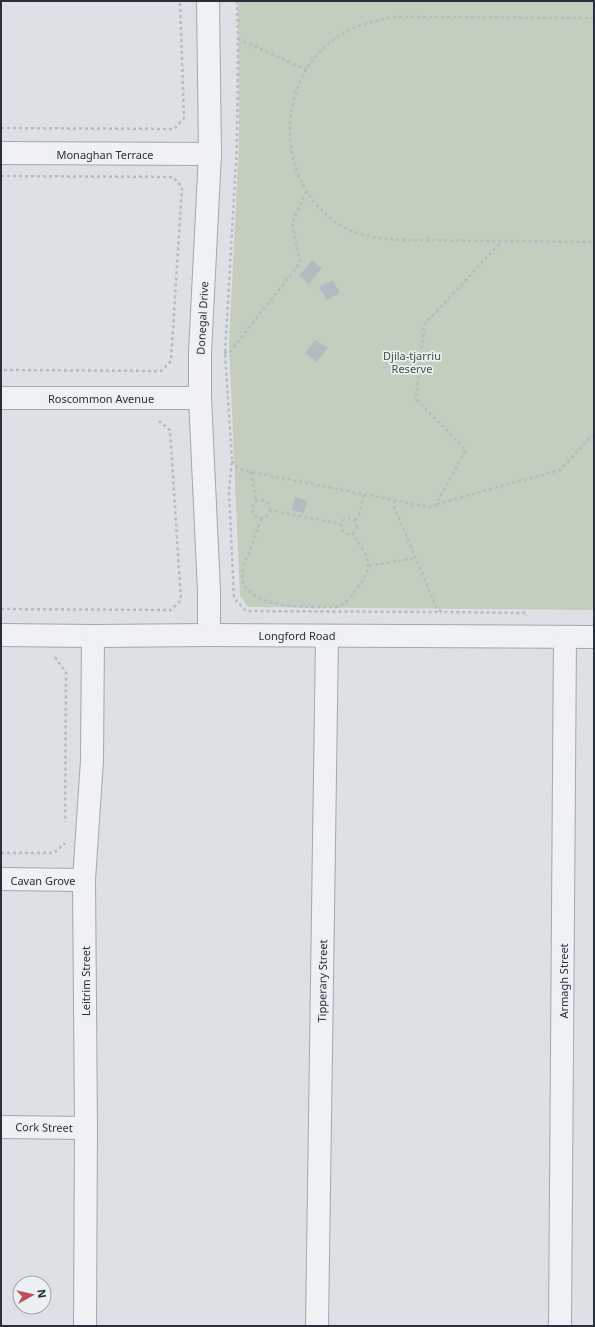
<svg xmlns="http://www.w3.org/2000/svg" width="595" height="1327" font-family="'Noto Sans',sans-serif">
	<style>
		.green { fill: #c3cebf }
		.building { fill: #b5bac1 }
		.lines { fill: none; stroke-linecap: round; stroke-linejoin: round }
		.street-casing { stroke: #a3a7ae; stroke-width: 24 }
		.path { stroke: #b8bbc0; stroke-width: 2.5; stroke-dasharray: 3 3; stroke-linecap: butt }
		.street { stroke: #f0f1f4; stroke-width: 22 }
		.labels { text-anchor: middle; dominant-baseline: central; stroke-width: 3.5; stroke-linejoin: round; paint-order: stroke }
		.street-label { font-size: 11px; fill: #292f3a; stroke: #eceff3 }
		.park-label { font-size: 11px; fill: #3c5437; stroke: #eceff3 }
	</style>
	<rect width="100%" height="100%" fill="#dde0e5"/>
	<path class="green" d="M238 1H594V610L248 607 240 596 229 343 239 142Z"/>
	<g class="building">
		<path d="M312 260 322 268 309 284 299 276Z"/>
		<path d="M333 280 340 293 327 300 319 287Z"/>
		<path d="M315 340 328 348 317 362 305 353Z"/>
		<path d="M295 497 307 500 304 513 292 510Z"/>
	</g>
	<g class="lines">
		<g class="street-casing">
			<g id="street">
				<path d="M208 1 210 154 200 353V398L209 591V635"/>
				<path d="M1 153 210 154"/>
				<path d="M1 398H200"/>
				<path d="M1 635 93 636 209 635 594 637"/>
				<path d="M1 879 84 880"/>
				<path d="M1 1127 86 1128"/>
				<path d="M85 1326 86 1128 84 880 92 760 93 636"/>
				<path d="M317 1326 327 636"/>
				<path d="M560 1326 565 637"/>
			</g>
		</g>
		<g class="path">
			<path d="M237 1 238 39 237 145 225 353 232 460 229 491 234 598 246 611 442 612"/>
			<path d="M594 18 398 17C367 20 338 31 317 55 273 105 283 194 344 227 362 237 382 239 403 240L594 242"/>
			<path d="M238 39 307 70"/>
			<path d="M1 128 174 129 184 118 180 1"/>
			<path d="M1 176 173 177 182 187 171 361 161 371 1 370"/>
			<path d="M224 353 230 352 300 263 292 223 306 192"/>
			<path d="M232 461C236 469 243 470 251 472L429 507 435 506 466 450 416 399 424 325 502 241"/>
			<path d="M251 472 256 501"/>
			<path d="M395 500 394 507 395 509 437 609 442 612 526 613V616"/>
			<circle cx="261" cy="509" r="9"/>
			<path d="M437 504 560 470 594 434"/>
			<path d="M269 510 341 524"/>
			<circle cx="349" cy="526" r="8"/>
			<path d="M261 518C258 530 253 541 249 553 247 557 244 562 243 567 243 571 242 575 242 579 248 610 313 607 336 607 345 605 350 598 355 591 376 564 370 560 352 533"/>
			<path d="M355 520 359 515 364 494"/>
			<path d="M369 566 415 558"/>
			<path d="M1 609 171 610 181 600 170 430 159 421"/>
			<path d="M55 657 66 673 65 822"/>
			<path d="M1 853H54L65 843"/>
		</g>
		<use href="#street" class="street"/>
	</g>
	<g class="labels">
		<g class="street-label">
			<text x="105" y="154">Monaghan Terrace</text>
			<text transform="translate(202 318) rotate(-87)">Donegal Drive</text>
			<text x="101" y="398">Roscommon Avenue</text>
			<text x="297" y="635">Longford Road</text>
			<text x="43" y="880">Cavan Grove</text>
			<text transform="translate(85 981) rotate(-90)">Leitrim Street</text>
			<text transform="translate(322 981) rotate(-89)">Tipperary Street</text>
			<text transform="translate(563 981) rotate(-90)">Armagh Street</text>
			<text transform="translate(44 1127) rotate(1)">Cork Street</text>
		</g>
		<g class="park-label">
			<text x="412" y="355">Djila-tjarriu<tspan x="412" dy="13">Reserve</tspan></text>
		</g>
	</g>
	<rect width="595" height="1327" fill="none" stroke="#292f3a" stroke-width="4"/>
	<g transform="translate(32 1295) rotate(82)"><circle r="19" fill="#eceff3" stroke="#9ea2a9"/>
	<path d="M0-3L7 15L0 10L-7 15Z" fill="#be4f5d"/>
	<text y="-6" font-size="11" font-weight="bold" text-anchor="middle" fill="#292f3a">N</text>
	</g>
</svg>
